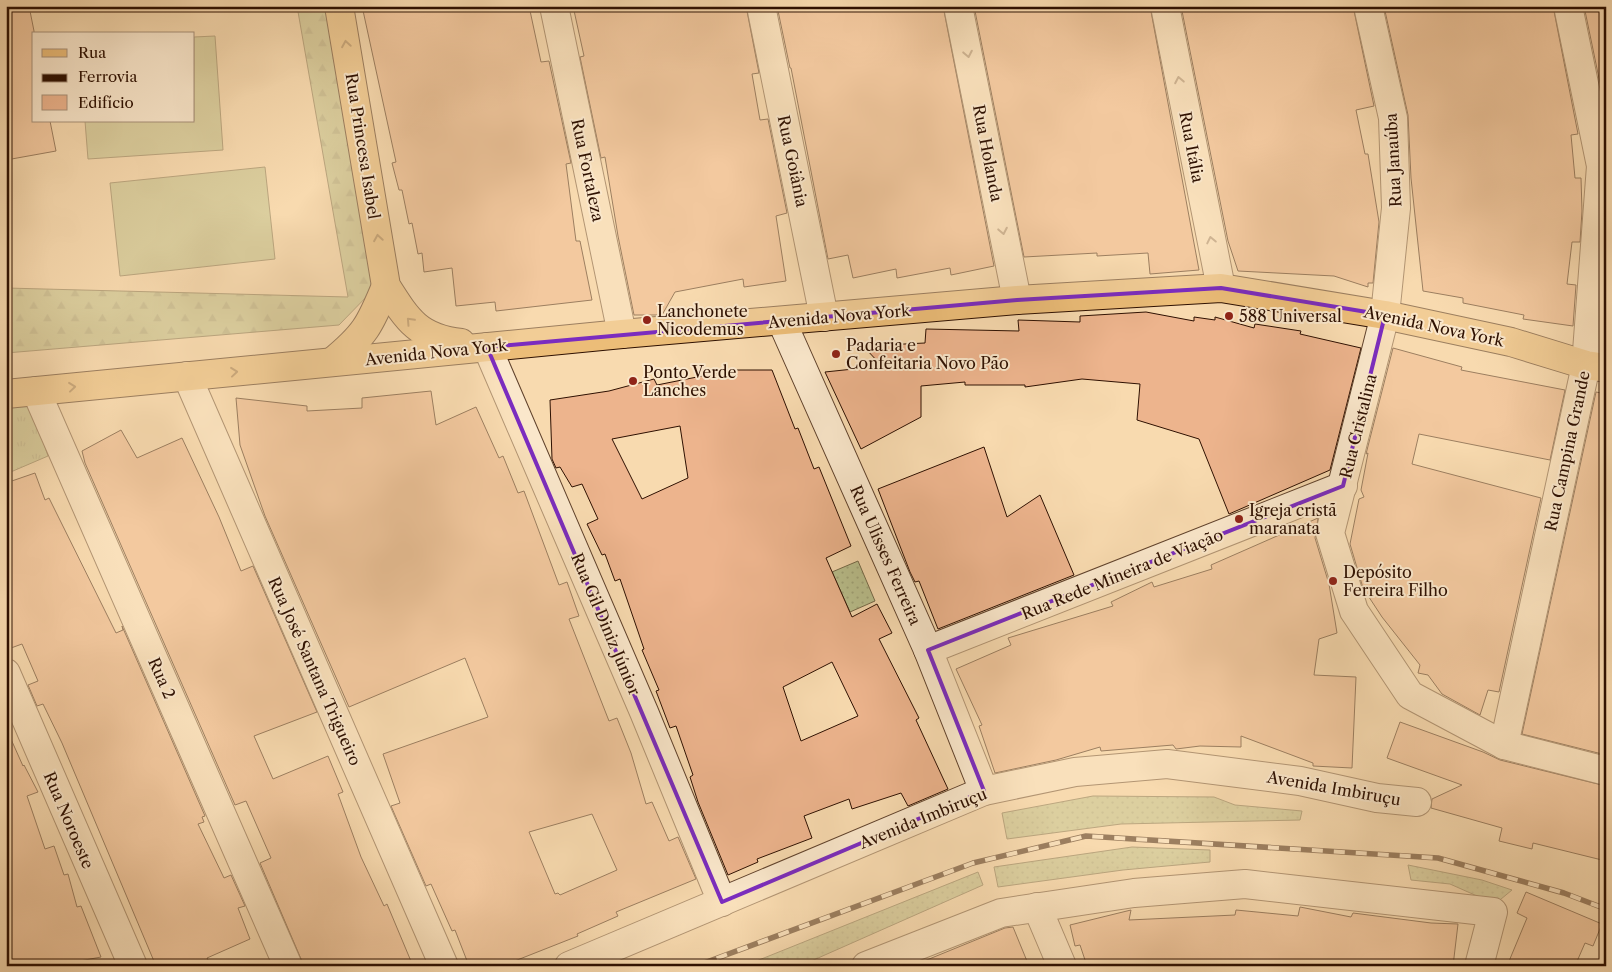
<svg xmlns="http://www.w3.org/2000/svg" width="1612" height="972" font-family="'Libre Caslon Text',serif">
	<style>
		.grass { fill: url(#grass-dots); stroke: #746847 }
		.forest { fill: url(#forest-firs); stroke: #746847 }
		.park { fill: url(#park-tufts); stroke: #746847 }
		.pitch { fill: #bac08d; stroke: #746847 }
		.building { fill: #edb48d; stroke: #2e1001; fill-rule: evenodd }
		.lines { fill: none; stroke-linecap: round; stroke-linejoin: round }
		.minor-casing { stroke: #60422c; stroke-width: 30 }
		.tertiary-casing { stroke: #60422c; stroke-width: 30 }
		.primary-casing { stroke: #2e1001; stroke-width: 30 }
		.minor { stroke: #fae7cb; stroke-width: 28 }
		.tertiary { stroke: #fae7cb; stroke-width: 28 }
		.primary { stroke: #ecbd78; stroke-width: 28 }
		.rail-casing { stroke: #2e1001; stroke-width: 5.5 }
		.rail { stroke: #fae7cb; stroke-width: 4; stroke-dasharray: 11; stroke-linecap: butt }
		.oneway { stroke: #966f42 }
		.oneway2 { stroke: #9e8670 }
		.marked { fill: none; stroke: #7b2cbf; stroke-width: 4; stroke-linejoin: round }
		.poi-dot { fill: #8f2418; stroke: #fae7cb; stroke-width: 2 }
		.labels { text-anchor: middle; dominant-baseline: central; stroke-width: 4; stroke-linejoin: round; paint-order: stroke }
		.street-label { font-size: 16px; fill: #2e1001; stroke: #fae7cb }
		.poi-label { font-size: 16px; fill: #2e1001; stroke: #fae7cb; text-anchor: start }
	</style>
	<defs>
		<pattern id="grass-dots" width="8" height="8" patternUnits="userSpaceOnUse" patternTransform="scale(1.25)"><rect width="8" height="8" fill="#bac08d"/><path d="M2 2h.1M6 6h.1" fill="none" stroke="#a0a478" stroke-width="1.8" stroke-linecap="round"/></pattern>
		<pattern id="forest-firs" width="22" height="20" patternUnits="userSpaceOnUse" patternTransform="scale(1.25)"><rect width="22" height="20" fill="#bac08d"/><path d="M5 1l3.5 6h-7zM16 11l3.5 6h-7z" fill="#a0a478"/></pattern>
		<pattern id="park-tufts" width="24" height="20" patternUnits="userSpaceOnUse" patternTransform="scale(1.25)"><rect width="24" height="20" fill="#bac08d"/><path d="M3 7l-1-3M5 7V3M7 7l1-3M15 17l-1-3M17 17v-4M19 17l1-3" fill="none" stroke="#a0a478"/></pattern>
	</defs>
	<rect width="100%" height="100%" fill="#f8daaf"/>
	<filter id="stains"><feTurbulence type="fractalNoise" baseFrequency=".004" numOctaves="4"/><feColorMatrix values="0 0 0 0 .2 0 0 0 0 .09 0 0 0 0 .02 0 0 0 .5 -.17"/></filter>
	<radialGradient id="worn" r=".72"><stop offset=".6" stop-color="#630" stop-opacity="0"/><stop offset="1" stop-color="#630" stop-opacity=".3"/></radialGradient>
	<g class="grass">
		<path d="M858 561 875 601 850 612 832 572Z"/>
		<path d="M1093 796 1214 797 1235 805 1302 811 1300 820 1121 824 1007 839 1002 813Z"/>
		<path d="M1132 847 1210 850V862L1123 870 998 887 994 867Z"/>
		<path d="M1408 865 1482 880 1512 890 1495 904 1450 884 1411 880Z"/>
		<path d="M978 872 983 885 800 966H744Z"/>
	</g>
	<path class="forest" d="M297 6H328L374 289 339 325 6 353V288L348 297Z"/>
	<path class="park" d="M30 402 48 456 6 474V404Z"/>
	<g class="pitch">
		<path d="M215 36 223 150 88 159 85 121H194V37Z"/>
		<path d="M265 167 275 259 120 276 110 183Z"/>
	</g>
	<g class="building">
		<path d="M6 6H29L34 31V121H50L56 151 6 160Z"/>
		<path d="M362 6H529L541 62 549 61 571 163 566 164 576 241H580L592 300 496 311 495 302 456 306 452 268 424 272 422 253 418 254 412 223 409 224 402 190H399L392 163 396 162Z"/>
		<path d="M573 6H746L759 73 752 74 760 120 768 119 787 213 776 216 786 281 744 287 743 279 675 292 662 315H634L618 236 605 157 601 158 580 57 584 56Z"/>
		<path d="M777 6H943L994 266 951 275 950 268 897 278 896 269 853 278 848 255 828 259 791 68H790Z"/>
		<path d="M974 6H1150L1199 270 1150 274 1148 253 1097 256V253L1024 257Z"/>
		<path d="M1181 6H1353L1374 106 1356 110 1365 154H1368L1379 222 1373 283H1368V287L1334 276 1238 271 1228 241Z"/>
		<path d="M1405 6H1553L1578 134 1571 135 1575 178H1581L1582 211 1580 242H1572L1567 284 1576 285 1573 326 1523 319 1524 315 1463 303V298L1423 291 1411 178 1408 115 1385 11Z"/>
		<path d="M1584 6H1606V112Z"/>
		<path d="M1146 312 1194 321V317L1215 320V317L1254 328 1255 324 1301 331 1300 334 1361 348 1330 470 1229 514 1199 439 1137 420 1140 384 1082 379 1025 387V385H965V382L921 386V417L861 449 825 372 882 366 863 346 925 343 926 329 1019 331 1018 320 1080 322V316Z"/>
		<path d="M1393 348 1462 367 1461 370 1565 390 1550 460 1419 434 1412 464 1541 498 1499 692 1488 690 1480 715 1442 694 1428 675 1418 673 1420 665 1382 617 1363 588 1350 544 1359 499 1364 497 1361 490 1368 453 1366 454Z"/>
		<path d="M732 370H772L795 429 798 428 814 469 819 467 851 546 826 558 852 617 877 604 892 633 879 639 919 718 916 720 948 789 908 806 901 793 852 809 849 799 804 816 812 838 757 859 758 862 728 875 698 802 690 777 693 775 676 726 670 728 656 691 659 690 642 650 644 649 620 579 615 581 605 554 602 555 587 524 598 519 582 484 572 487 560 467 556 468 552 459 550 400 609 391 654 379 657 385ZM680 426 688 478 642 499 612 439ZM832 662 858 716 801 741 783 687Z"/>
		<path d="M431 391 436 425 476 407 499 458 503 456 518 493 524 491 559 585 567 582 579 616 569 619 609 721 617 718 631 753 646 804 652 802 669 841 678 837 696 879 616 912 618 916 577 934 578 936 502 966H469L455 930 452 931 431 884 426 886 391 806 400 803 383 754 488 717 465 658 349 707 265 516 240 445 236 398 307 406V411L362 408V398ZM592 814 617 870 560 895 558 893 555 894 529 832Z"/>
		<path d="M1596 392 1606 394V755L1522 734Z"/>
		<path d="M121 430 137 458 182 438 219 517 241 571 253 566 317 712 254 736 273 779 328 756 343 792 338 794 361 857 384 906 387 904 413 966H304L260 863 271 858 246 801 235 805 85 463 82 451Z"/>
		<path d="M984 447 1007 517 1040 495 1074 575 938 629 919 581 915 582 910 572 878 489Z"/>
		<path d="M35 473 45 500 49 498 116 633 123 630 122 626 205 816 202 817 204 822 198 824 224 878 231 875 245 906 238 908 250 939 207 958 211 966H156L62 743 43 704 37 706 28 685 38 681 22 644 11 648 6 636V483Z"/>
		<path d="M1318 518 1315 538 1329 584 1337 633 1319 639 1314 675 1356 677 1352 768 1313 766V763L1241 736V747L1200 746 1176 749 1173 745 1101 751 1100 747 1056 760 995 773 979 726 982 725 956 669 1011 645 1008 638 1113 606 1111 602 1152 582 1154 587 1212 569 1211 565Z"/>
		<path d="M1400 722 1483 752 1500 760 1606 786V861L1533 843 1532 849 1499 841 1502 828 1431 808 1432 799 1462 785 1387 758Z"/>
		<path d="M6 728 23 766 24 765 38 792 27 796 45 849 54 846 64 875 68 874 77 907 81 906 101 957 69 963V966H6Z"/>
		<path d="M1526 892 1602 924 1593 946 1585 943 1575 966H1507L1527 918 1517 913Z"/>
		<path d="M1300 907 1351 917 1353 913 1431 923 1458 924 1453 966H1087L1080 945 1075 946 1070 925 1131 910 1129 920 1235 915 1236 910 1298 916Z"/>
		<path d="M1013 927 1029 966H912L1005 928Z"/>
	</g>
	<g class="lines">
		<g class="minor-casing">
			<g id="minor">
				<path d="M554 6 622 334"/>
				<path d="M761 6 824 317"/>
				<path d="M1165 6 1221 288"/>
				<path d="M1368 6 1393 118 1396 208 1385 315 1330 533 1354 611 1410 695 1504 745 1606 771"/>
				<path d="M782 322 928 650 984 791"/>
				<path d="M487 347 644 712 722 902"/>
				<path d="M187 376 444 966"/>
				<path d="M36 391 288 966"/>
				<path d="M928 650 1343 486"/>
				<path d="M6 673 133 966"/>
				<path d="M1504 745 1586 365 1601 166 1568 6"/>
				<path d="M1037 907 1062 966"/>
				<path d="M569 966 984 791 1075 772 1167 764 1300 781 1377 798 1417 802"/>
				<path d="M866 966 1001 913 1134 893 1245 884 1493 912 1479 966"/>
			</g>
		</g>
		<g class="tertiary-casing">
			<path id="tertiary" d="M958 6 1017 300"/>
		</g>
		<g class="primary-casing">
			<g id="primary">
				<path d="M339 6 386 286C408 321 419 338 461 343"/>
				<path d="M332 362C365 335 370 325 386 286"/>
				<path d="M6 394 622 334 1017 300 1221 288 1385 315 1511 342 1586 365 1606 368"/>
			</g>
		</g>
		<use href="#minor" class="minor"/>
		<use href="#tertiary" class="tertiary"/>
		<use href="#primary" class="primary"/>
		<g class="rail-casing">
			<path id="rail" d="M696 966 973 863 1086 836 1438 858 1564 893 1606 909"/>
		</g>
		<use href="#rail" class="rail"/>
	</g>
	<defs><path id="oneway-chevron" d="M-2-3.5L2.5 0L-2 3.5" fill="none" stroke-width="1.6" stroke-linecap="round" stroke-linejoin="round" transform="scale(1.25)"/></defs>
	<g class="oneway">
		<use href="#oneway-chevron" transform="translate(346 44) rotate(-99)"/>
		<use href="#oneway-chevron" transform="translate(378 238) rotate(-99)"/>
		<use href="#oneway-chevron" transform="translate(410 321) rotate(-133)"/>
		<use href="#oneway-chevron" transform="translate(234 372) rotate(-6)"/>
		<use href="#oneway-chevron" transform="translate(72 387) rotate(-6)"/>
	</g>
	<g class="oneway2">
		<use href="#oneway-chevron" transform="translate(968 54) rotate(79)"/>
		<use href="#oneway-chevron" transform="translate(1179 80) rotate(-101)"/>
		<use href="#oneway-chevron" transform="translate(1003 231) rotate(79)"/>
		<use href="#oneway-chevron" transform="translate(1211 240) rotate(-102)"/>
	</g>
	<path d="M0 0H1612V972H0ZM1221 288 1385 315 1343 486 928 650 984 791 722 902 487 347 1017 300Z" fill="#f8daaf" fill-opacity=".55" fill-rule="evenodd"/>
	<path class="marked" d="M1221 288 1385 315 1343 486 928 650 984 791 722 902 487 347 1017 300Z"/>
	<g class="poi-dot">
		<circle cx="1229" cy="316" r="5"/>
		<circle cx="647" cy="320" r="5"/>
		<circle cx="836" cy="354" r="5"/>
		<circle cx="633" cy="381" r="5"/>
		<circle cx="1239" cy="519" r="5"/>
		<circle cx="1333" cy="581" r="5"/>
	</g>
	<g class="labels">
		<g class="street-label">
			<text transform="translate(363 146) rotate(81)">Rua Princesa Isabel</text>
			<text transform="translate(1192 147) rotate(79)">Rua Itália</text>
			<text transform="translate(988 153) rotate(79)">Rua Holanda</text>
			<text transform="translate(1393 160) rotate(-93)">Rua Janaúba</text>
			<text transform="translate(793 161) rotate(78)">Rua Goiânia</text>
			<text transform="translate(588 170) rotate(78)">Rua Fortaleza</text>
			<text transform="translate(839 316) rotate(-5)">Avenida Nova York</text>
			<text transform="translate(1434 326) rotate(12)">Avenida Nova York</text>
			<text transform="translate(436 352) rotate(-6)">Avenida Nova York</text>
			<text transform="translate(1358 426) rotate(-76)">Rua Cristalina</text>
			<text transform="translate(1567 451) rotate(-78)">Rua Campina Grande</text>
			<text transform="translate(886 555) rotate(66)">Rua Ulisses Ferreira</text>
			<text transform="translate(1122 574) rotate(-22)">Rua Rede Mineira de Viação</text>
			<text transform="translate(606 624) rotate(67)">Rua Gil Diniz Júnior</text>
			<text transform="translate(315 671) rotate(66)">Rua José Santana Trigueiro</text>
			<text transform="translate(162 678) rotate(66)">Rua 2</text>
			<text transform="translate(1334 788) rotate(10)">Avenida Imbiruçu</text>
			<text transform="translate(923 818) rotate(-22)">Avenida Imbiruçu</text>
			<text transform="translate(69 820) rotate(67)">Rua Noroeste</text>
		</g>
		<g class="poi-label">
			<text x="657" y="311">Lanchonete<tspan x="657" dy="18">Nicodemus</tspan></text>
			<text x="1239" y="316">588 Universal</text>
			<text x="846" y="345">Padaria e<tspan x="846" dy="18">Confeitaria Novo Pão</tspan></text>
			<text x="643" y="372">Ponto Verde<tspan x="643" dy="18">Lanches</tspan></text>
			<text x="1249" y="510">Igreja cristã<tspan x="1249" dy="18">maranata</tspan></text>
			<text x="1343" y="572">Depósito<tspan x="1343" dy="18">Ferreira Filho</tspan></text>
		</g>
	</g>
	<rect width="1612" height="972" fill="none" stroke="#f8daaf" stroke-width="25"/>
	<rect x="8" y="8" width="1597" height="957" fill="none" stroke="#2e1001" stroke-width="2.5"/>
	<rect x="12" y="12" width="1587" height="947" fill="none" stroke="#2e1001"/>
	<rect x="32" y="32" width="162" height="90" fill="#fae7cb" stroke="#a8917a"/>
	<rect x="42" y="49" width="25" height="8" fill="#ecbd78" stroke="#a8917a"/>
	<text x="78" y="58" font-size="15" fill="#2e1001">Rua</text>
	<rect x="42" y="74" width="25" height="8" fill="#2e1001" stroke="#a8917a"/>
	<text x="78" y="82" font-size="15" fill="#2e1001">Ferrovia</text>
	<rect x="42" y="95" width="25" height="15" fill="#edb48d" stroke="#a8917a"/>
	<text x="78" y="108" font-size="15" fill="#2e1001">Edifício</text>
	<rect width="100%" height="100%" filter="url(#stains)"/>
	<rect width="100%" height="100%" fill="url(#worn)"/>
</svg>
